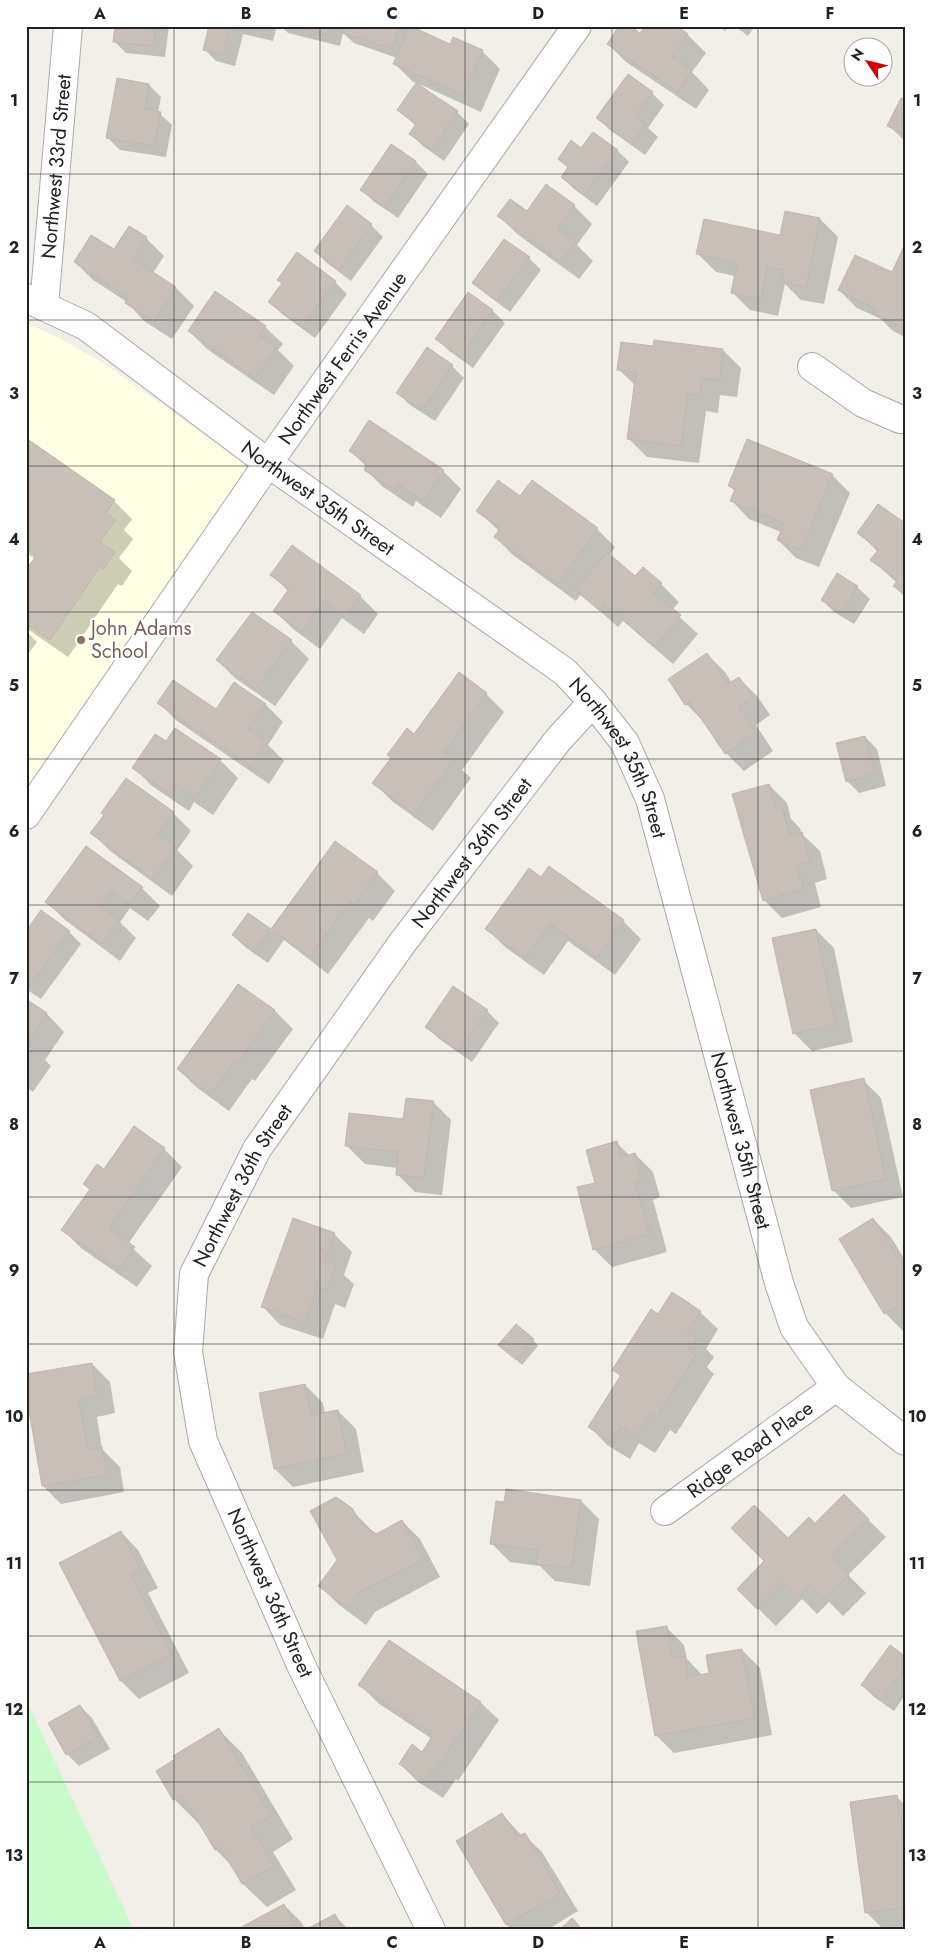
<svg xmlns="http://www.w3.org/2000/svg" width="931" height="1956" font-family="Jost,sans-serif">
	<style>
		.education { fill: #ffffe5 }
		.park { fill: #c8facc }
		.shadow { fill: #0003 }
		.building { fill: #c7bfb8; stroke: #c4b6ab }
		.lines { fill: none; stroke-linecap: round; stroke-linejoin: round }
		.minor-casing { stroke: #a9a9a9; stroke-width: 30 }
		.minor { stroke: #fff; stroke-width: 28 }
		.grid { fill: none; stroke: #222; stroke-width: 1; stroke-opacity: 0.55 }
		.education-dot { fill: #8d6e63; stroke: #fff; stroke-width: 2 }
		.labels { text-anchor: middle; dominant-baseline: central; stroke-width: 4.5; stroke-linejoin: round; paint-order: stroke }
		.street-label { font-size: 20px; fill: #222; stroke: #fff }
		.education-label { font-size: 20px; fill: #785e54; stroke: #fff; text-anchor: start }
		.neatline { fill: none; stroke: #222; stroke-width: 2 }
		.grid-label { font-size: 16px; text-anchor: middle; font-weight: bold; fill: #222 }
	</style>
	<rect width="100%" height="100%" fill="#f2efe9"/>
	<path class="education" d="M26 323 59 338 105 364 242 462 248 471 26 796Z"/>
	<path class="park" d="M26 1700 134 1930H26Z"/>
	<g class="shadow">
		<path d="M116 26H169L165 57 126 53 114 41Z"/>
		<path d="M210 26H277L273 41 243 34 235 66 216 61 204 49Z"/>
		<path d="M281 26H413L450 46 482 51 500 69 481 112 419 84 457 112 469 124 444 161 423 146 411 134 416 126 399 110 417 84 412 81 394 63 397 58 354 43 343 33 340 46 288 33Z"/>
		<path d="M675 26 688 35 706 53 692 72 709 90 696 109 626 62 608 44Z"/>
		<path d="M718 26H729L725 31Z"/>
		<path d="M735 26H755L748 36Z"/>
		<path d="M628 76 652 93 664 105 648 128 658 137 645 155 610 130 598 118Z"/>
		<path d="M118 79 149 85 161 97 158 112 172 125 166 157 120 150 108 138Z"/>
		<path d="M905 101V141L889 126Z"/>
		<path d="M391 145 416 162 428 174 398 218 373 201 361 189Z"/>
		<path d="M582 150H617L629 162 597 206 574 189 562 177 569 168 559 159Z"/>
		<path d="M546 186 574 206 592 224 577 245 593 261 579 279 517 234 499 216 527 213Z"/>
		<path d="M820 219 838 237 824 304 801 300 785 284 778 316 750 310 732 292 735 276 716 272 698 254 781 236Z"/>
		<path d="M371 225 383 237 351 281 327 263 315 251Z"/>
		<path d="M146 238 164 256 153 273 176 288 194 306 172 339 144 321 127 302 93 280 75 262 114 250Z"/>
		<path d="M905 251V337L893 331 881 319 857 308 839 290 892 274Z"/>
		<path d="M529 258 541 270 510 312 486 294 474 282Z"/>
		<path d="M335 282 347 294 315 338 282 314 270 302Z"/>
		<path d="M468 294 493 311 505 323 473 368 449 351 437 339Z"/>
		<path d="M265 327 283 344 278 350 294 366 274 395 207 349 189 331Z"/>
		<path d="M654 347 723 350 741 368 737 397 720 395 718 413 706 411 699 463 647 457 629 439 636 386 618 369Z"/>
		<path d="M452 366 464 378 435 421 410 405 398 393Z"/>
		<path d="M26 440 114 501 132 519 124 530 133 539 119 558 132 571 122 586 118 584 68 657 26 628V571L35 559 26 553Z"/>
		<path d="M350 451 443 471 461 489 441 518 416 501 413 507 383 487 365 469 367 467Z"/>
		<path d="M832 475 850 493 819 567 796 558 778 540 781 532 749 519 732 501 736 492 730 486Z"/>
		<path d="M520 498 597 529 615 547 609 556 635 578 661 584 679 602 672 610 698 634 673 664 623 621 618 627 581 594 576 601 513 555 495 537 499 531 478 511Z"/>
		<path d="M905 525V597L894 586 897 583 872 560 878 552 859 533Z"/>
		<path d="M272 575 360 596 378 614 364 634 342 618 320 649 293 629 275 611 289 592Z"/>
		<path d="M857 587 870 599 854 624 834 612 822 600Z"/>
		<path d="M26 631 37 642 26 657Z"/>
		<path d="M291 641 309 659 275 706 235 678 217 660Z"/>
		<path d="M707 654 725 672 732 683 739 678 757 696 770 715 756 725 773 751 744 771 726 753 704 722 686 704 670 680Z"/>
		<path d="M486 694 504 712 462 770 471 778 433 831 392 801 374 783 415 736Z"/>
		<path d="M159 703 216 710 265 704 283 722 268 745 284 761 269 784 177 721Z"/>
		<path d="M175 730 220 760 238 778 213 815 194 802 189 811 152 786 134 768 166 743Z"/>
		<path d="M865 737 877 749 886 786 859 793 847 781Z"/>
		<path d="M769 785 787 803 791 819 800 828 801 833 820 851 827 879 815 883 821 907 782 918 764 900Z"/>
		<path d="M173 813 191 831 177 850 193 866 172 896 110 851 92 833Z"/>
		<path d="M335 843 377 873 395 891 373 921 369 918 328 974 284 940 268 963 245 947 233 935 248 914 272 931Z"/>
		<path d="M87 848 142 888 160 906 148 921 130 908 120 922 136 938 120 961 65 920 47 902Z"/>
		<path d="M542 879 623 921 641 939 615 975 568 941 544 975 505 947 487 929Z"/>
		<path d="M42 912 69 932 81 944 41 999 26 989V933Z"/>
		<path d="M816 930 834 948 853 1042 812 1051 794 1033Z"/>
		<path d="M239 985 275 1011 293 1029 255 1081 252 1079 229 1111 196 1087 178 1069Z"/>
		<path d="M26 1000 47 1014 64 1032 45 1060 51 1066 33 1092 26 1087Z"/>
		<path d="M487 1011 499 1023 472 1062 439 1039 427 1027Z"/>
		<path d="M863 1080 881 1098 903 1197 851 1208 833 1190Z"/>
		<path d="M433 1102 451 1120 442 1195 415 1192 397 1174 398 1168 365 1164 347 1146 404 1120Z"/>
		<path d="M617 1143 630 1156 635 1154 653 1172 660 1197 653 1200 667 1252 612 1267 594 1249Z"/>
		<path d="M164 1149 182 1167 128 1244 152 1266 137 1287 81 1248 63 1230 90 1190 84 1184 104 1171Z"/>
		<path d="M873 1219 891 1237 905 1260 903 1331 885 1313Z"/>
		<path d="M334 1234 352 1252 344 1275 354 1284 345 1308 335 1304 323 1339 280 1325 263 1307Z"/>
		<path d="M700 1312 718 1329 706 1349 714 1357 707 1367 714 1374 676 1434 670 1430 655 1453 639 1443 630 1459 607 1445 590 1427 621 1377 614 1370 659 1316Z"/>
		<path d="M533 1340 538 1346 522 1365 506 1350Z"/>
		<path d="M92 1364 110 1382 115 1413 97 1417 102 1449 120 1467 124 1492 61 1504 43 1486Z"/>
		<path d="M305 1385 323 1403 325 1414 338 1411 356 1429 364 1472 293 1487 275 1469Z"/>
		<path d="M844 1496 886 1537 848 1575 866 1593 843 1616 829 1602 817 1614 802 1599 776 1626 738 1589 788 1539 815 1525Z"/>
		<path d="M581 1501 599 1519 590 1586 555 1581 540 1566 510 1562 492 1544Z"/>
		<path d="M351 1509 376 1535 402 1521 420 1539 440 1577 375 1612 366 1625 338 1604 320 1586 338 1560Z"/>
		<path d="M121 1532 138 1550 158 1588 148 1593 189 1673 139 1699 121 1681 60 1563Z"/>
		<path d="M666 1627 684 1645 687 1659 703 1676 711 1674 742 1650 760 1668 772 1735 674 1753 656 1735Z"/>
		<path d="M905 1657V1695L894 1711 874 1697 862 1685Z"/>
		<path d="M360 1685 481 1703 499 1720 458 1781 456 1779 443 1798 418 1782 400 1764 423 1754 432 1739 378 1703Z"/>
		<path d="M80 1706 92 1718 110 1749 79 1766 67 1754Z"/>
		<path d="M219 1730 242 1753 293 1839 273 1852 296 1890 267 1907 243 1884 233 1867 216 1850 200 1822 198 1823 174 1799 158 1771Z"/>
		<path d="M897 1797 905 1805V1928L884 1930 866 1912Z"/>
		<path d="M502 1814 522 1836 524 1835 542 1852 578 1911 547 1930H513L507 1925 458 1841Z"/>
		<path d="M284 1905 302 1923 305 1930H239Z"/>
		<path d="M334 1915 349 1930H308Z"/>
	</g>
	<g class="building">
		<path d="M115 26H156L154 46 113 42Z"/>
		<path d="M209 26H230L223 55 203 50Z"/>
		<path d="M293 26H330L328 35Z"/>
		<path d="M342 26H400L392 49 340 32Z"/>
		<path d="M410 26 450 44 453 37 483 50 463 95 393 64Z"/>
		<path d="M619 26H630L640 33 645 26H677L688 34 672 57 692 71 678 92 607 44Z"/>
		<path d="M628 74 653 92 635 117 646 124 632 144 596 118Z"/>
		<path d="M117 78 149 84 145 109 161 112 154 146 106 138Z"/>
		<path d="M416 83 458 111 432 150 409 134 416 124 397 110Z"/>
		<path d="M901 98 905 99V134L887 126Z"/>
		<path d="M593 132 618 150 584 195 561 177 568 167 558 159 571 140 581 148Z"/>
		<path d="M391 144 416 161 385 207 360 190Z"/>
		<path d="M546 184 575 205 558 229 576 242 561 262 497 216 510 199 527 211Z"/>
		<path d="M347 205 372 224 339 270 314 251Z"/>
		<path d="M785 211 820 218 806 287 781 282 784 270 767 267 761 299 731 293 737 263 696 254 704 219 780 235Z"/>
		<path d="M129 226 147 237 133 259 176 287 154 322 125 303 128 297 74 262 91 235 114 249Z"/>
		<path d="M504 239 530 257 497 301 472 283Z"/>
		<path d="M903 248 905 249V329L873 313 876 309 838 290 855 255 892 272Z"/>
		<path d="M297 252 336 281 302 327 268 302 282 283 277 280Z"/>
		<path d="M215 291 266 326 259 335 277 347 255 378 188 331Z"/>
		<path d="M468 292 493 310 461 357 435 339Z"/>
		<path d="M654 340 723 349 720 380 702 378 700 395 688 394 681 446 627 439 636 372 617 370 621 342 653 346Z"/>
		<path d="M427 347 453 365 422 410 396 393Z"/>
		<path d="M369 420 444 470 423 501 398 484 394 490 364 470 367 463 349 451Z"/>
		<path d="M26 438 115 500 106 513 116 520 100 542 115 552 104 569 100 567 50 640 26 624V569L36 556 26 549Z"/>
		<path d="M747 439 833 474 801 550 777 540 784 523 730 501 735 489 728 486Z"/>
		<path d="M498 480 520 496 532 480 598 528 558 584 494 537 500 528 476 511Z"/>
		<path d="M878 504 905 523V595L893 586 898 580 870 560 879 549 857 533Z"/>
		<path d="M292 545 361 595 345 617 324 601 302 632 273 611 289 589 270 575Z"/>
		<path d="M607 552 635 576 643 567 662 583 653 593 681 615 655 647 604 604 600 611 575 590Z"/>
		<path d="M837 573 858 586 842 613 821 600Z"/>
		<path d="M252 612 292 640 256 689 216 660Z"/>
		<path d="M707 653 728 684 739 677 753 697 739 706 756 732 725 754 690 702 685 705 668 679Z"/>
		<path d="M459 672 487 693 444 752 454 759 414 814 372 783 391 758 387 755 407 728 414 734Z"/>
		<path d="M173 680 216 709 234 682 266 704 248 729 267 742 251 767 157 703Z"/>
		<path d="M175 728 221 759 195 798 176 785 170 794 132 768 155 734 166 741Z"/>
		<path d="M865 736 875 774 846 782 836 743Z"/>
		<path d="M126 778 174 812 158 834 176 847 153 879 90 833 104 815 101 813Z"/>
		<path d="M769 784 777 810 782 808 790 835 802 832 810 861 797 865 804 889 763 901 732 794Z"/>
		<path d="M335 841 378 872 355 904 350 901 310 957 271 929Z"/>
		<path d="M86 846 143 887 130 904 111 891 101 906 119 920 102 944 45 902Z"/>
		<path d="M549 866 624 920 597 958 550 924 525 958 485 929 529 868 541 877Z"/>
		<path d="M41 910 70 931 28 988 26 987V931Z"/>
		<path d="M248 913 271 929 255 952 232 935Z"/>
		<path d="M816 929 836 1024 793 1034 772 938Z"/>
		<path d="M238 984 275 1010 237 1064 234 1062 211 1094 177 1069Z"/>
		<path d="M453 986 488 1010 459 1051 425 1027Z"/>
		<path d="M26 999 47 1013 27 1043 34 1048 26 1058Z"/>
		<path d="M864 1078 886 1179 832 1191 810 1090Z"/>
		<path d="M406 1098 434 1101 424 1178 396 1175 398 1152 345 1146 349 1113 403 1119Z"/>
		<path d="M134 1126 165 1148 109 1228 135 1247 119 1270 61 1230 90 1189 83 1184 97 1164 104 1169Z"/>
		<path d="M617 1141 621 1157 635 1153 642 1180 635 1182 650 1234 593 1250 577 1187 595 1183 586 1150Z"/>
		<path d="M293 1218 335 1233 325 1261 336 1265 327 1291 317 1287 305 1322 261 1307Z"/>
		<path d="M873 1218 905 1270V1301L884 1314 839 1239Z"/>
		<path d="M672 1292 701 1311 687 1332 697 1338 688 1350 696 1355 657 1417 651 1413 636 1436 621 1426 611 1442 588 1427 621 1375 612 1370 651 1309 658 1314Z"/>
		<path d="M516 1324 534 1339 516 1360 498 1345Z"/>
		<path d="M92 1363 97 1395 79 1399 88 1450 102 1447 107 1475 42 1486 26 1393V1374Z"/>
		<path d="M305 1384 311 1415 338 1410 347 1454 274 1469 259 1393Z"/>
		<path d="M506 1489 581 1500 572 1568 536 1564 538 1550 490 1544 496 1501 504 1502Z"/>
		<path d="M844 1494 869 1519 831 1557 849 1575 824 1599 810 1585 798 1597 783 1582 757 1609 737 1589 764 1561 731 1528 754 1505 788 1538 809 1517 815 1523Z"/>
		<path d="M336 1497 352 1508 359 1521 376 1534 402 1520 423 1559 357 1594 348 1608 318 1586 337 1560 310 1511Z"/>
		<path d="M121 1531 141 1570 131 1575 172 1655 120 1681 59 1563Z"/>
		<path d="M667 1626 672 1658 685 1656 688 1677 709 1673 706 1655 742 1649 755 1718 655 1736 636 1631Z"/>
		<path d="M389 1640 481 1702 440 1763 438 1762 425 1781 399 1764 412 1744 422 1752 433 1735 358 1685Z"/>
		<path d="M890 1645 905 1656V1667L881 1699 861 1685Z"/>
		<path d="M80 1705 99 1736 66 1755 48 1723Z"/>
		<path d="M219 1728 271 1816 251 1828 274 1866 242 1884 220 1847 215 1850 182 1795 173 1800 156 1771 175 1759 173 1756Z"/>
		<path d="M897 1795 905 1851V1907L865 1913 850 1802Z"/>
		<path d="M502 1813 517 1837 525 1833 560 1893 506 1925 456 1841Z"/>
		<path d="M284 1904 297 1930H236Z"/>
		<path d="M335 1914 343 1930H305Z"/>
		<path d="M572 1918 583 1930H559Z"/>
	</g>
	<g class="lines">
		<g class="minor-casing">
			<g id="minor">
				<path id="s1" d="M26 298 86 326 268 463 565 672 593 702 625 743 650 799 779 1283 794 1327 836 1387 905 1441"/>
				<path id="s2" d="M44 306 68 26"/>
				<path d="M812 367 863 403 900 419H905"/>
				<path id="s3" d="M26 815 268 463 577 26"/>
				<path id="s4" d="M665 1511 836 1387"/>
				<path id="s5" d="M431 1930 301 1665 203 1441 188 1352 194 1274 257 1149 403 942 558 740 593 702"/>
			</g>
		</g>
		<use href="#minor" class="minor"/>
	</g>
	<path class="grid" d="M174 26V1930M320 26V1930M465 26V1930M612 26V1930M758 26V1930M26 174H905M26 320H905M26 466H905M26 612H905M26 759H905M26 905H905M26 1051H905M26 1197H905M26 1344H905M26 1490H905M26 1636H905M26 1782H905"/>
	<circle class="education-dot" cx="81" cy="640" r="5"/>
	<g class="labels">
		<g class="street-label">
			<text stroke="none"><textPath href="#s2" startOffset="140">Northwest 33rd Street</textPath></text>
			<text stroke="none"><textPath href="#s3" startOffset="556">Northwest Ferris Avenue</textPath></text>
			<text stroke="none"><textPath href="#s1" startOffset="355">Northwest 35th Street</textPath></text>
			<text stroke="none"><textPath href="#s1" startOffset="760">Northwest 35th Street</textPath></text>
			<text stroke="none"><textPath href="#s5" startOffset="1214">Northwest 36th Street</textPath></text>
			<text stroke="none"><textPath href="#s1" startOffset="1165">Northwest 35th Street</textPath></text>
			<text stroke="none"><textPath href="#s5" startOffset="809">Northwest 36th Street</textPath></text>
			<text stroke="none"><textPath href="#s4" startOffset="105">Ridge Road Place</textPath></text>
			<text transform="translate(270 1593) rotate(66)">Northwest 36th Street</text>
		</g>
		<g class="education-label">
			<text x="91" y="628">John Adams<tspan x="91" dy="23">School</tspan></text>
		</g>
	</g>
	<rect width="931" height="1956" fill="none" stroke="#ffffff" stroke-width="55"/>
	<g transform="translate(868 62) rotate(305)"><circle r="24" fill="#ffffff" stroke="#a7a7a7"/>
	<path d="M0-4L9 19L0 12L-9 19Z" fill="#d40000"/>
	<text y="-8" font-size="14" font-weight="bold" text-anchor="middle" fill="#222222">N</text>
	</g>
	<rect x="28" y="28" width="876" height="1900" class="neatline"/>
	<g class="grid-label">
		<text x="100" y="19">A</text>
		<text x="246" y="19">B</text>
		<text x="392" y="19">C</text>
		<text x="538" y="19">D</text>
		<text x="684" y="19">E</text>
		<text x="830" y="19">F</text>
		<text x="14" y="106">1</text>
		<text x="917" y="106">1</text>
		<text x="14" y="253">2</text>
		<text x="917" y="253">2</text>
		<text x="14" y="399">3</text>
		<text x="917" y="399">3</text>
		<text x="14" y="545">4</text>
		<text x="917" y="545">4</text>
		<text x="14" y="691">5</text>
		<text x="917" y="691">5</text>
		<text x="14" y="837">6</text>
		<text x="917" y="837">6</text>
		<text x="14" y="984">7</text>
		<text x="917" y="984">7</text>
		<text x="14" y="1130">8</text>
		<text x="917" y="1130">8</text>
		<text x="14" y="1276">9</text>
		<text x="917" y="1276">9</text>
		<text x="14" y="1422">10</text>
		<text x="917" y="1422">10</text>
		<text x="14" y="1569">11</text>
		<text x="917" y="1569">11</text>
		<text x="14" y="1715">12</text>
		<text x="917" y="1715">12</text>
		<text x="14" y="1861">13</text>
		<text x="917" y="1861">13</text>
		<text x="100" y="1948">A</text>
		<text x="246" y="1948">B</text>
		<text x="392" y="1948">C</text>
		<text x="538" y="1948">D</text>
		<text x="684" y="1948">E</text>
		<text x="830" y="1948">F</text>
	</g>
</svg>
